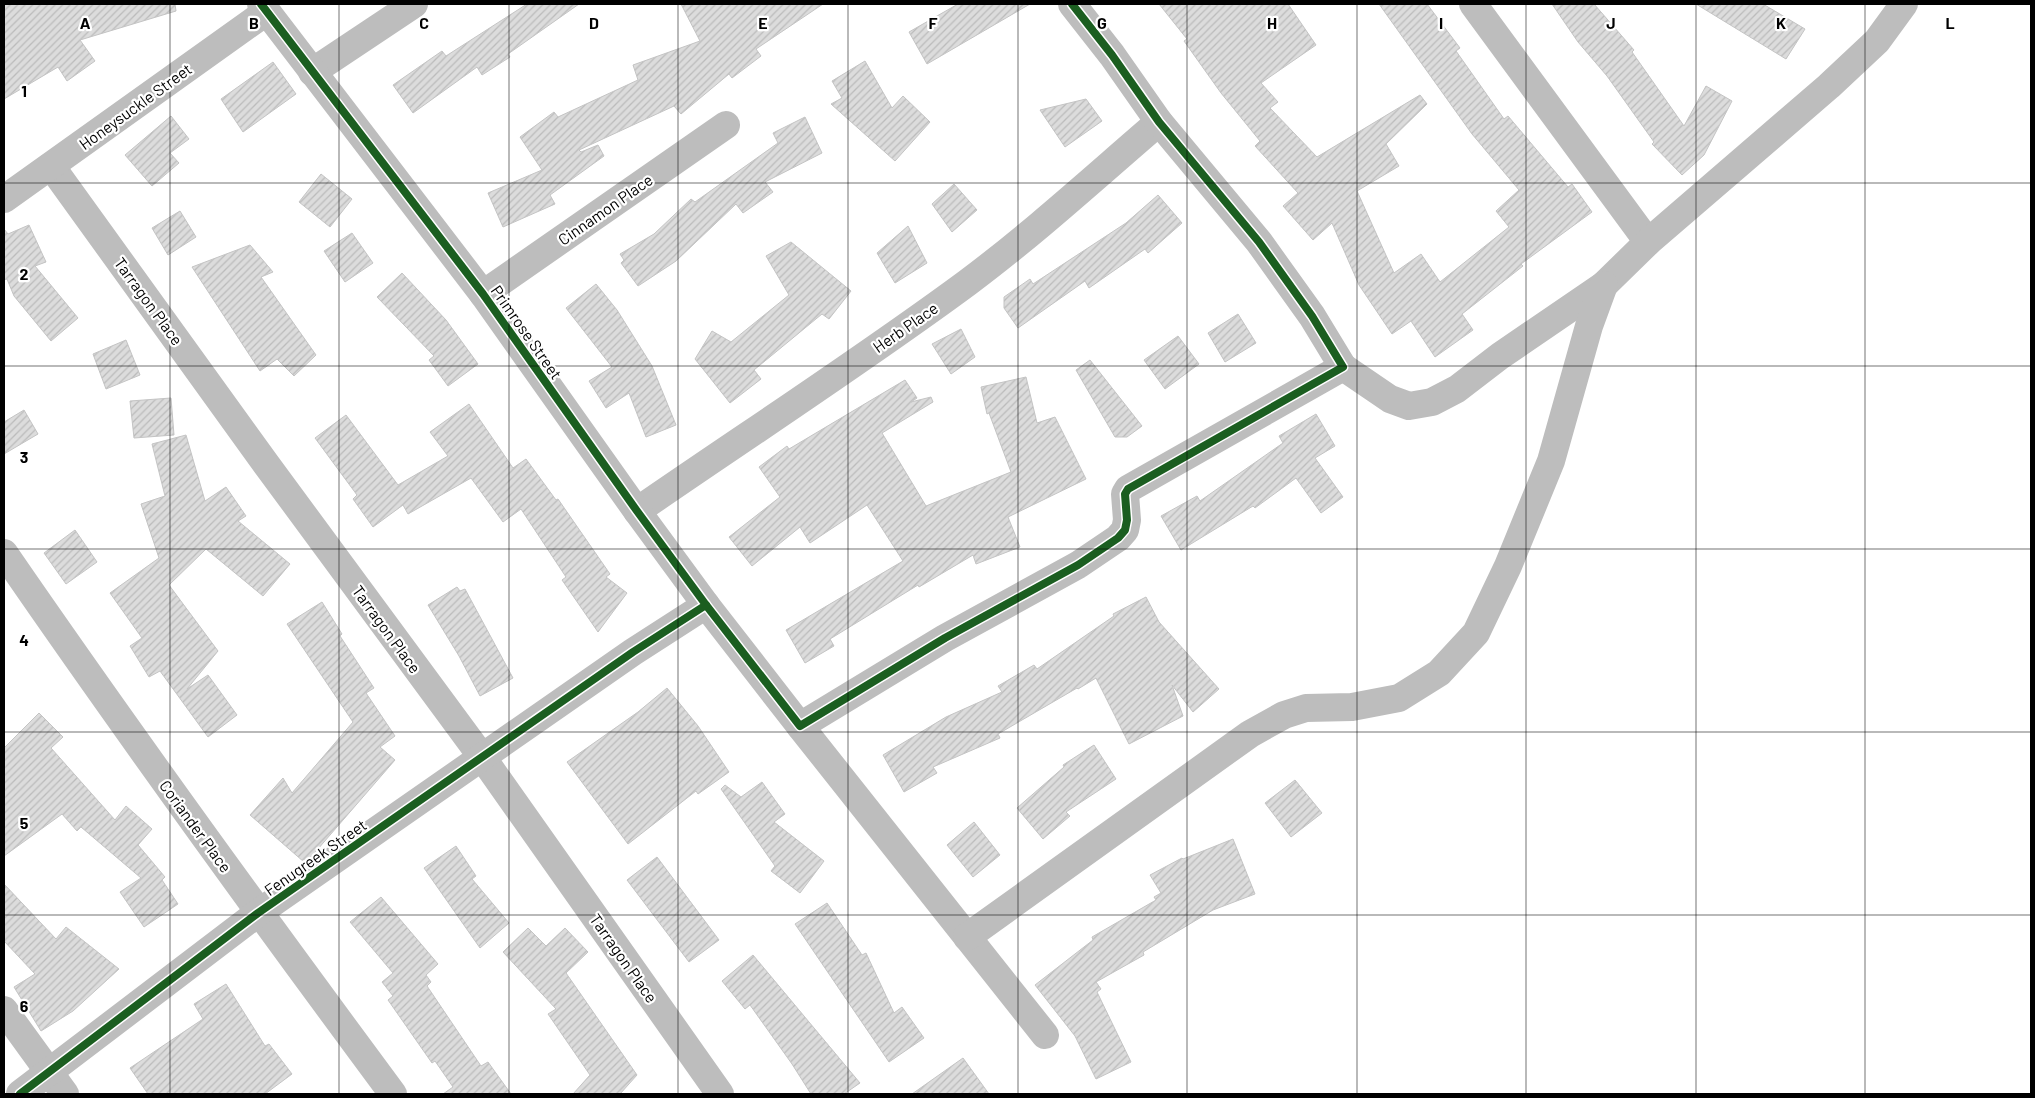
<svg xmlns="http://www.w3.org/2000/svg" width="2035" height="1098" font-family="Barlow,sans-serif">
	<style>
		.building { fill: url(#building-hatch); stroke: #c4c4c4 }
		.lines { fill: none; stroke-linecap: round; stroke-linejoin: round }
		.street { stroke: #bdbdbd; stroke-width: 28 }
		.cycleway-casing { stroke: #fff; stroke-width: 11 }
		.cycleway { stroke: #1b5e20; stroke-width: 8 }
		.grid { fill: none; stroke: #000; stroke-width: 1; stroke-opacity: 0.55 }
		.labels { text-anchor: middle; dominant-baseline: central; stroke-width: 4.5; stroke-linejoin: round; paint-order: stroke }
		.street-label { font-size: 16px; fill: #000; stroke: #fff }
		.grid-label { font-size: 16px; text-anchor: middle; font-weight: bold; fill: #000; stroke: #fff; stroke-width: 4.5; stroke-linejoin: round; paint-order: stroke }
	</style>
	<defs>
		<pattern id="building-hatch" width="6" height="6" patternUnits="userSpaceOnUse" patternTransform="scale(1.25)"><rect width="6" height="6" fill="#dcdcdc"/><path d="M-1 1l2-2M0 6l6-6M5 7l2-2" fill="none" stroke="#bbb"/></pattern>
	</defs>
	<rect width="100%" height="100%" fill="#fff"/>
	<g class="building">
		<path d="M4 4H175L176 11 80 40 95 61 67 81 58 67 4 99Z"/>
		<path d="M527 4H579L508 54 510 57 482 75 477 67 413 113 393 85 442 51 446 56Z"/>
		<path d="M681 4H823L756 49 761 56 732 78 729 74 681 114 674 106 579 150 581 152 598 145 604 156 550 195 555 204 503 227 488 193 542 170 520 137 554 112 558 117 638 80 633 65 700 41Z"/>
		<path d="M958 4H1030L927 64 909 32Z"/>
		<path d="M1159 4H1288L1316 45 1261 83 1278 102 1270 108 1317 157 1420 95 1427 104 1386 144 1399 166 1357 191 1394 273 1421 254 1440 282 1509 227 1496 211 1519 190 1472 134 1379 4H1427L1460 48 1456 51 1504 119 1508 116 1568 187 1572 184 1592 212 1521 264 1523 266 1462 314 1473 330 1435 357 1411 321 1392 334 1359 285 1332 223 1313 240 1283 206 1298 193 1255 146 1260 141 1221 93 1184 41 1187 39Z"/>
		<path d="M1552 4H1594L1634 50 1632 52 1684 126 1706 86 1732 101 1704 155 1682 175 1652 144 1654 142 1607 76 1578 42Z"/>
		<path d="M1696 4H1763L1805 29 1786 59Z"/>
		<path d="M865 61 892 108 903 96 930 122 895 161 831 104 842 98 832 81Z"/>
		<path d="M273 62 296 94 243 132 221 99Z"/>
		<path d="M1086 99 1102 121 1065 147 1040 110Z"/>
		<path d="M171 116 189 139 170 153 179 163 152 186 125 155Z"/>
		<path d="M805 117 822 153 765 182 773 192 743 213 736 204 676 261 638 286 621 263 624 260 620 254 654 234 691 199 695 202 778 143 773 133Z"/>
		<path d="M321 174 352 199 330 227 299 202Z"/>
		<path d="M954 184 977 210 952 232 932 204Z"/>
		<path d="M1158 195 1182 223 1148 253 1145 249 1089 288 1085 281 1018 328 1004 308V297L1030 279 1033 284 1126 223Z"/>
		<path d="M180 211 196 237 168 255 152 228Z"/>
		<path d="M29 225 46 262 35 266 78 318 51 341 14 296 7 279 4 280V229L8 234Z"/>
		<path d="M908 226 927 263 895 283 877 253Z"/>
		<path d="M352 233 373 263 345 282 324 251Z"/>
		<path d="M791 242 851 291 829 319 822 314 754 370 761 379 730 403 695 359 712 331 731 342 789 295 766 256Z"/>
		<path d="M250 245 273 272 261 277 316 355 294 376 277 359 260 371 192 267Z"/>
		<path d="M402 273 446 320 478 364 448 386 429 360 434 356 377 297Z"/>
		<path d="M596 284 617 310 652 366 676 425 646 437 629 393 606 408 589 381 612 367 566 308Z"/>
		<path d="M1238 314 1256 343 1225 362 1208 333Z"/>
		<path d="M961 329 975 357 951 374 932 344Z"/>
		<path d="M1178 336 1199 364 1165 389 1144 360Z"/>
		<path d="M126 340 140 375 106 389 93 354Z"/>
		<path d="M1090 360 1142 426 1127 437H1115L1076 370Z"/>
		<path d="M1026 377 1037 423 1055 417 1086 479 1008 517 1020 547 976 564 973 555 919 587 918 585 830 639 834 646 805 663 786 630 903 561 867 505 810 543 800 527 752 566 729 537 780 497 759 467 787 446 789 449 905 380 917 398 911 402 931 397 933 402 882 433 926 506 1011 472 989 413 987 414 981 387Z"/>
		<path d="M171 398 174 435 134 438 130 401Z"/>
		<path d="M469 404 513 468 526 459 556 500 558 499 610 574 606 577 627 593 598 632 562 580 566 577 521 509 503 522 471 478 408 514 403 505 373 527 353 499 357 495 315 438 346 415 398 485 448 456 430 432Z"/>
		<path d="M24 410 38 434 4 454V422Z"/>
		<path d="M1316 414 1335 446 1315 458 1343 497 1321 513 1296 478 1255 508 1253 506 1181 550 1161 516 1197 496 1200 501 1283 443 1279 436Z"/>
		<path d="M186 435 205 501 226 487 246 516 238 521 290 564 263 596 206 549 169 585 218 651 187 689 208 675 237 715 208 737 160 671 149 677 130 646 142 638 110 593 159 558 141 504 165 496 152 444Z"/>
		<path d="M75 530 97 562 66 584 44 553Z"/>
		<path d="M457 587 460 591 465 589 513 678 480 696 459 656 428 605Z"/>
		<path d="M1146 597 1159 622 1219 689 1193 712 1172 685 1183 716 1129 744 1096 678 1078 689 1077 688 998 734 1000 738 933 767 937 773 904 792 883 755 946 717 1002 692 998 686 1034 665 1037 669 1114 616 1113 614Z"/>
		<path d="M322 602 342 634 340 636 374 688 366 693 395 736 380 747 395 760 311 857 304 862 250 815 283 778 292 793 353 722 287 624Z"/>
		<path d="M667 688 698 726 729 772 698 794 696 791 628 844 567 762 638 712Z"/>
		<path d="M39 713 63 737 51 748 115 820 126 806 152 829 138 845 165 877 162 880 178 904 144 927 120 892 141 878 81 827 77 831 62 814 4 856V748Z"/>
		<path d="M1094 745 1116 779 1066 812 1070 816 1043 839 1017 808 1064 767 1063 765Z"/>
		<path d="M1295 780 1322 813 1291 837 1265 803Z"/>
		<path d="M762 782 785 814 774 822 824 861 800 893 771 871 775 866 721 789 725 785 741 797Z"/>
		<path d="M974 822 1000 855 973 877 947 845Z"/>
		<path d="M1233 839 1255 894 1213 910 1143 952 1144 955 1096 982 1101 989 1097 992 1131 1062 1096 1079 1075 1036 1035 985 1093 940 1092 937 1156 900 1154 897 1161 893 1150 875 1182 858 1183 859Z"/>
		<path d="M456 846 476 876 472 879 509 923 480 948 424 868Z"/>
		<path d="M657 857 719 940 689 962 627 880Z"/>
		<path d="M4 884 56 939 66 927 119 969 73 1011 41 1031 14 987 35 974 4 941Z"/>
		<path d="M381 897 438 964 426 975 431 982 427 986 481 1066 488 1062 511 1094H443L453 1087 435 1061 432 1063 388 1000 393 996 382 982 393 973 350 922Z"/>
		<path d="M827 903 862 955 866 953 894 1013 902 1007 924 1038 889 1062 795 924Z"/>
		<path d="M528 928 546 946 565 928 588 952 566 973 637 1075 620 1094H573L590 1075 548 1014 556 1009 503 952Z"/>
		<path d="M753 955 860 1083 844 1094H811L792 1064 750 1005 745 1009 722 981Z"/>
		<path d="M226 984 265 1046 269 1044 292 1074 265 1094H148L130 1068 203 1019 194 1004Z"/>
		<path d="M963 1058 989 1094H912Z"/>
	</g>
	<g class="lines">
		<g class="street">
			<path d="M1473 4 1648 242"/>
			<path d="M312 72 414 4"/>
			<path d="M51 166 266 464 482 757 720 1094"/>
			<path d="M4 199 266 12"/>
			<path d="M483 294 726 125"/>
			<path d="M1343 367 1390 399 1409 406 1432 402 1457 389 1500 356 1604 285 1648 242 1829 86 1877 41 1904 4"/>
			<path d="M637 511C747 435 860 362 967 283 1034 233 1096 176 1159 122"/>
			<path d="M4 553C130 736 261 916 393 1094"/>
			<path d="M706 605 800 726 945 638 1078 565 1118 538 1125 530 1127 520 1125 494 1128 489 1343 367 1312 316 1259 242 1159 122 1112 55 1072 4"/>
			<path d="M800 726 1045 1035"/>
			<path d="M967 937 1250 734 1284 715 1306 708 1352 707 1399 698 1439 673 1476 633 1508 566 1551 461 1589 326 1604 285"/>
			<path d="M4 1010 65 1094"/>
			<path d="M20 1094 258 913 633 652 706 605 637 511 483 294 261 4"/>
		</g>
		<g class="cycleway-casing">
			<g id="cycleway">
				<path d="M706 605 800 726 945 638 1078 565 1118 538 1125 530 1127 520 1125 494 1128 489 1343 367 1312 316 1259 242 1159 122 1112 55 1072 4"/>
				<path d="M20 1094 258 913 633 652 706 605 637 511 483 294 261 4"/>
			</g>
		</g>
		<use href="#cycleway" class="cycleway"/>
	</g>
	<path class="grid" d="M170 4V1094M339 4V1094M509 4V1094M678 4V1094M848 4V1094M1018 4V1094M1187 4V1094M1357 4V1094M1526 4V1094M1696 4V1094M1865 4V1094M4 183H2031M4 366H2031M4 549H2031M4 732H2031M4 915H2031"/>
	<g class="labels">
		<g class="street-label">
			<text transform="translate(135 106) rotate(-36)">Honeysuckle Street</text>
			<text transform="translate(605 209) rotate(-35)">Cinnamon Place</text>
			<text transform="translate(149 301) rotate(54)">Tarragon Place</text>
			<text transform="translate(905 327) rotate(-35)">Herb Place</text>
			<text transform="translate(527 332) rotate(55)">Primrose Street</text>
			<text transform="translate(387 629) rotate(54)">Tarragon Place</text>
			<text transform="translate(196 826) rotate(54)">Coriander Place</text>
			<text transform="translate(315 857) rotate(-35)">Fenugreek Street</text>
			<text transform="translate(624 958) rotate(55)">Tarragon Place</text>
		</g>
	</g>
	<g class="grid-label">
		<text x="85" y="29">A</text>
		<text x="254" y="29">B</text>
		<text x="424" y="29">C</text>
		<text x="594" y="29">D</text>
		<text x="763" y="29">E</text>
		<text x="933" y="29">F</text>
		<text x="1102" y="29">G</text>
		<text x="1272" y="29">H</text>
		<text x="1441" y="29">I</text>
		<text x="1611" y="29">J</text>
		<text x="1781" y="29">K</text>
		<text x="1950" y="29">L</text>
		<text x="24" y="97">1</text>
		<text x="24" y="280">2</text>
		<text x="24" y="463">3</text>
		<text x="24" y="646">4</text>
		<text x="24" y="829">5</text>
		<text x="24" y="1012">6</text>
	</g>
	<rect width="2035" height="1098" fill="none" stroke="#000000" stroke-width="10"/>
</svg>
